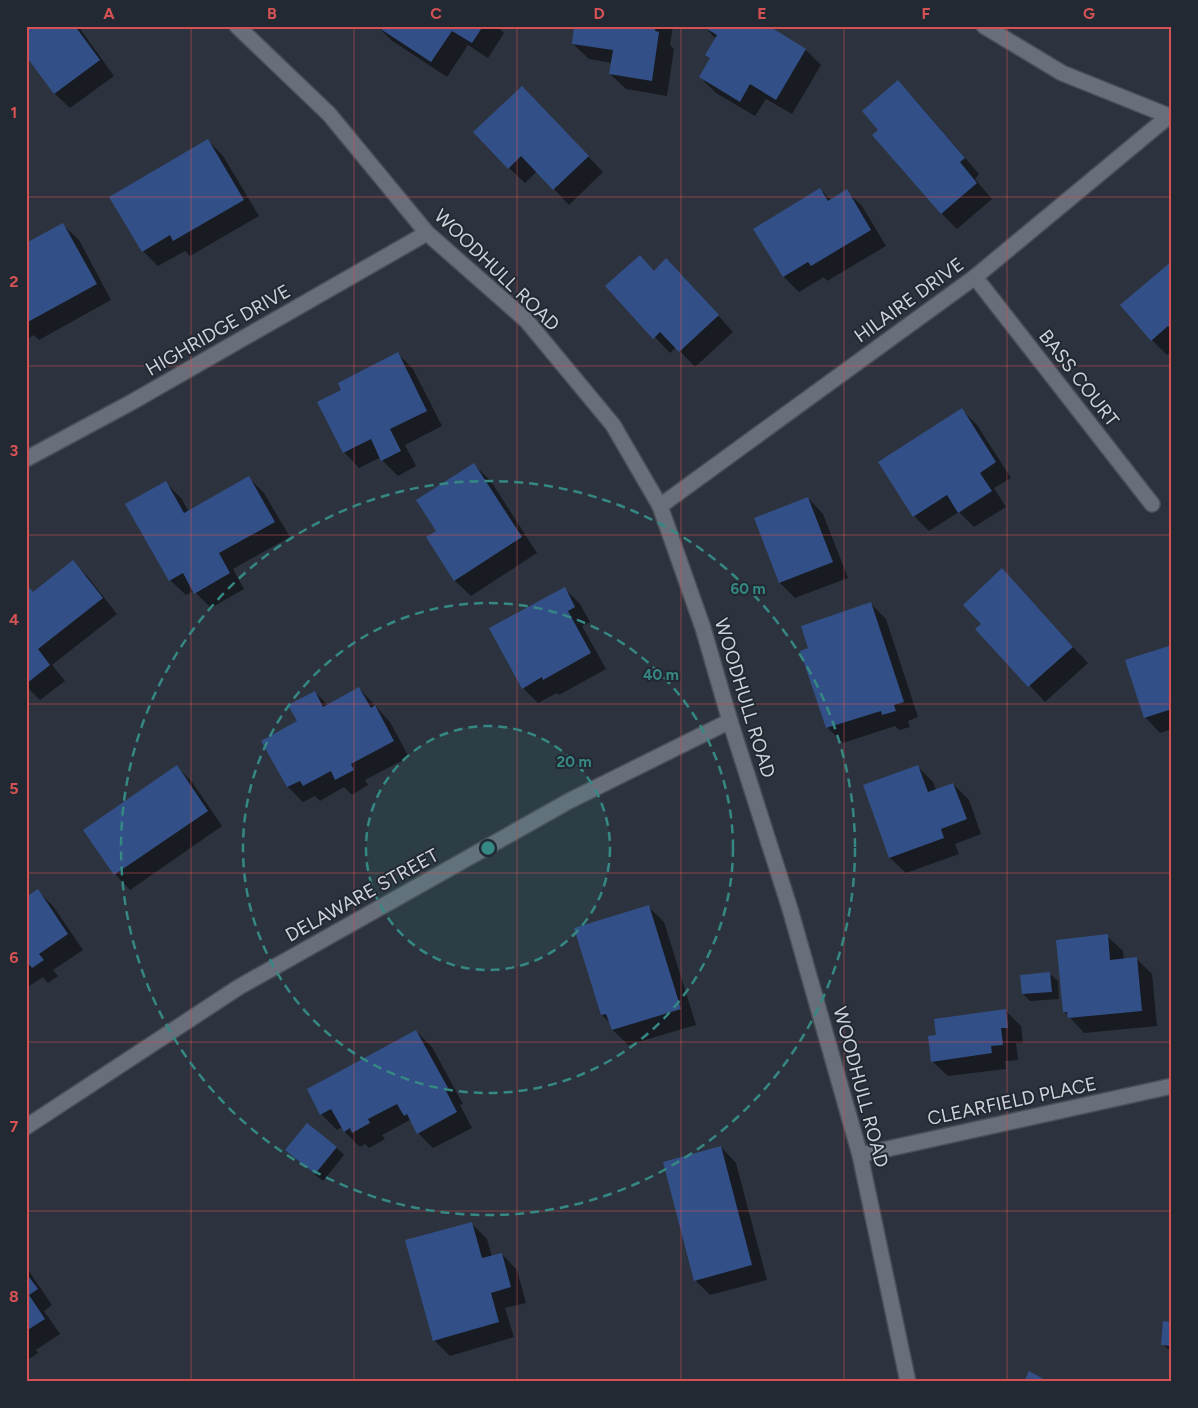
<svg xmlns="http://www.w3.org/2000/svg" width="1198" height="1408" font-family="Figtree,sans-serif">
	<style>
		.shadow { fill: #0007 }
		.building { fill: #325087 }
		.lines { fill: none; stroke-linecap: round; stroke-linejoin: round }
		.street-casing { stroke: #494e57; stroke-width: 18 }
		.street { stroke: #686f7b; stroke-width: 15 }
		.grid { fill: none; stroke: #d45254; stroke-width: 1; stroke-opacity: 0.55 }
		.ring { fill: none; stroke: #358883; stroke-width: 2.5; stroke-dasharray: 9 6 }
		.labels { text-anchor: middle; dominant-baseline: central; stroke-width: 4; stroke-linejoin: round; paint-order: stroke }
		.street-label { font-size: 19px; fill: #ced2d9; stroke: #232933 }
		.centre { fill: #358883; stroke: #232933; stroke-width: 2.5 }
		.ring-label { font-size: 15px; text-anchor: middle; font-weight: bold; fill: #358883; stroke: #232933; stroke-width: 4; stroke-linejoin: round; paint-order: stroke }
		.neatline { fill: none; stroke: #d45254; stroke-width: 2 }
		.grid-label { font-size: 16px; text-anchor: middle; font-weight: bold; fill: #d45254 }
	</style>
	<rect width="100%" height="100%" fill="#2d333e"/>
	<g class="shadow">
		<path d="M26 26H78L114 76 70 108 54 93Z"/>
		<path d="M377 26H497L504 33 488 58 468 45 447 77 391 40Z"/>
		<path d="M576 26H673L670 45 674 49 667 96 626 89 610 74 612 63 589 59 573 44Z"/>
		<path d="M704 26H766L806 50 821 65 792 114 766 99 755 116 716 93 700 77 711 59 707 55 716 39Z"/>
		<path d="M898 82 913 97 979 174 975 179 992 199 957 229 941 213 880 130Z"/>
		<path d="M537 103 603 172 569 205 537 171 525 183 509 168Z"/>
		<path d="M208 140 223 156 259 216 190 256 185 251 158 266 143 251Z"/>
		<path d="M820 189 831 200 846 191 862 206 886 246 827 281 824 277 799 292 784 277Z"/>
		<path d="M63 225 79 240 111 300 39 340 34 335 26 340V245Z"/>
		<path d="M1172 263V351L1167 355 1152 340Z"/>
		<path d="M655 272 682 275 733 332 695 367 676 347 670 353 607 286Z"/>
		<path d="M398 354 413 369 442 426 405 445 416 466 398 476 382 460 381 457 359 468 344 452 343 390Z"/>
		<path d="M962 410 977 425 1011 478 994 488 1006 507 974 527 959 512 929 531 914 516Z"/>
		<path d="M474 465 490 480 537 553 471 596 455 581 428 538 438 531Z"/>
		<path d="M249 478 264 493 290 537 233 569 244 589 211 608 194 591 186 595 170 580 165 482 181 498 189 512Z"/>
		<path d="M808 498 823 514 848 578 795 598 780 583 755 519Z"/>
		<path d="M73 562 88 577 117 614 52 665 65 681 40 700 26 686V587L33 593Z"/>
		<path d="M1002 570 1088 663 1045 702 977 629 983 624Z"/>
		<path d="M564 588 580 604 590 622 582 626 606 669 559 695 557 693 538 703 523 688Z"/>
		<path d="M870 603 886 619 918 717 908 721 910 727 899 730 895 726 843 743 828 728 802 652 810 649Z"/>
		<path d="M1172 646V729L1160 733 1145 717Z"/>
		<path d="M359 688 390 722 409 757 365 780 368 785 352 795 344 787 320 801 315 796 303 802 288 787 263 741 299 721 315 692 328 705Z"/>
		<path d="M917 766 933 782 936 790 953 784 969 800 981 834 955 844 959 854 906 873 890 858 864 786Z"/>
		<path d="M177 767 192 782 222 826 130 890 115 874Z"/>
		<path d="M37 890 53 906 83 950 53 970 58 976 48 983 43 977 26 988V897H27Z"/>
		<path d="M649 907 664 922 696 1025 628 1045 613 1030 611 1024 602 1015Z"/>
		<path d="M1107 936 1123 951 1124 960 1137 959 1152 974 1157 1026 1084 1033 1064 1011Z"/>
		<path d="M1050 974 1058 981 1059 999 1030 1001 1023 994Z"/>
		<path d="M1005 1010 1021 1026 1023 1043H1016L1018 1060 1005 1061 1006 1069 948 1076 932 1061 938 1036Z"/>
		<path d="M416 1031 432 1047 463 1104 460 1105 472 1128 433 1148 418 1133 413 1124 410 1120 382 1135 385 1139 369 1148 365 1144 360 1147 345 1132 342 1127 337 1130 321 1114 308 1090Z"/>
		<path d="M336 1147 344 1155 323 1181 294 1157Z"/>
		<path d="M721 1147 736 1163 767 1280 710 1295 695 1280Z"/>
		<path d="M471 1223 487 1239 492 1257 502 1254 517 1270 526 1303 505 1308 514 1337 450 1356 434 1340Z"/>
		<path d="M26 1267 52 1305 44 1311 60 1334 36 1350 38 1353 26 1361Z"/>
		<path d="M1172 1323V1352L1163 1345Z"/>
	</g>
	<g class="building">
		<path d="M26 26H75L100 60 54 94 26 56Z"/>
		<path d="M376 26H483L472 43 452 31 431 62Z"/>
		<path d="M574 26H656L655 31 659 32 652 81 609 74 613 50 572 44Z"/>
		<path d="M702 26H769L806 49 776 100 750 84 740 102 699 77 710 58 705 55 717 35Z"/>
		<path d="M898 80 965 158 960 162 977 183 941 214 872 135 878 130 862 111Z"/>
		<path d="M522 86 589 156 553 190 521 156 508 169 473 132Z"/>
		<path d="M208 139 244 200 173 241 170 235 142 252 109 197Z"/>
		<path d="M820 188 828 201 847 189 871 230 811 266 808 262 783 277 753 229Z"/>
		<path d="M63 223 97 284 26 323V243Z"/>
		<path d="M640 255 654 271 666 258 719 315 679 352 660 332 653 339 605 286Z"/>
		<path d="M1172 261V330L1168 326 1151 341 1120 305Z"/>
		<path d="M398 352 427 411 390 429 401 451 381 461 371 439 343 453 317 402 341 390 338 383Z"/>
		<path d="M962 408 996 462 980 473 992 491 958 513 947 495 913 517 878 462Z"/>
		<path d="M474 463 522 537 454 581 426 537 436 531 416 500Z"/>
		<path d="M249 476 275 522 219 553 230 573 194 594 183 573 169 581 125 504 166 481 184 513Z"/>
		<path d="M808 497 833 562 779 583 754 518Z"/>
		<path d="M73 560 103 598 38 649 50 665 26 684V584L33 592Z"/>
		<path d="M1002 568 1073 647 1028 687 975 629 981 624 963 605Z"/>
		<path d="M565 587 575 607 568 611 591 653 543 680 542 677 522 689 489 628Z"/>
		<path d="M871 602 904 702 894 705 896 711 882 715 881 711 826 728 800 651 808 648 801 626Z"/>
		<path d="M1172 645V709L1144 718 1125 660Z"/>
		<path d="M359 687 371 708 375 705 394 741 351 764 354 770 335 780 331 771 303 786 300 781 287 787 261 741 297 721 288 705 315 691 323 707Z"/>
		<path d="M177 765 208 811 114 875 83 830Z"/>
		<path d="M918 765 928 792 953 783 967 819 941 829 944 838 889 858 863 785Z"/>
		<path d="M38 889 68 934 39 954 44 960 32 968 27 962 26 963V897Z"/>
		<path d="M649 905 681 1009 612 1030 606 1014 601 1015 574 928Z"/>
		<path d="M1108 934 1110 960 1137 957 1142 1011 1068 1018 1067 1012H1063L1056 940Z"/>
		<path d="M1050 972 1052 992 1022 994 1020 975Z"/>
		<path d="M1006 1009 1008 1028H1001L1003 1045 991 1046 992 1053 931 1062 928 1036 936 1035 934 1019Z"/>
		<path d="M416 1030 448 1088 445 1089 457 1112 417 1134 407 1114 404 1116 397 1104 368 1119 370 1123 352 1133 350 1128 344 1132 331 1109 320 1115 307 1089Z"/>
		<path d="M307 1123 337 1147 315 1174 285 1150Z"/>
		<path d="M721 1146 752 1265 694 1281 663 1162Z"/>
		<path d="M472 1222 482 1258 502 1253 511 1287 491 1293 499 1322 433 1341 405 1240Z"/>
		<path d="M26 1273 38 1289 29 1295 45 1319 26 1331Z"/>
		<path d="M1163 1321 1172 1322V1346L1161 1345Z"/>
		<path d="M1029 1371 1049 1382H1024Z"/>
	</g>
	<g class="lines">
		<g class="street-casing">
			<g id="street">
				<path d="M237 26 329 114 427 233 526 320 613 425 660 506 703 628 730 721 790 909 860 1155 908 1382"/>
				<path d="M984 26 1062 73 1169 116"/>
				<path d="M975 277 1152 504"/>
				<path d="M26 459 132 402 427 233"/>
				<path d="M660 506 975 277 1169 116H1172"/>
				<path d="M26 1127 239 987 569 801 730 721"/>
				<path d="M860 1155 1172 1086"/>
			</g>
		</g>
		<use href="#street" class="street"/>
	</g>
	<path class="grid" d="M191 26V1382M354 26V1382M517 26V1382M681 26V1382M844 26V1382M1007 26V1382M26 197H1172M26 366H1172M26 535H1172M26 704H1172M26 873H1172M26 1042H1172M26 1211H1172"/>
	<circle cx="488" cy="848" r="122" fill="#358883" fill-opacity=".12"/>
	<g class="ring">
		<circle cx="488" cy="848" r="122"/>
		<circle cx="488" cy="848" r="245"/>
		<circle cx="488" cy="848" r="367"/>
	</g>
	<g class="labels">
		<g class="street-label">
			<text transform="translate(497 270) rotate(44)">WOODHULL ROAD</text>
			<text transform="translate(909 300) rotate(-36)">HILAIRE DRIVE</text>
			<text transform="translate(218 330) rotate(-30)">HIGHRIDGE DRIVE</text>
			<text transform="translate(1079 378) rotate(52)">BASS COURT</text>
			<text transform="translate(745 698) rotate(73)">WOODHULL ROAD</text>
			<text transform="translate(362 895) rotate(-29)">DELAWARE STREET</text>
			<text transform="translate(861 1087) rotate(75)">WOODHULL ROAD</text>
			<text transform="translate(1012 1101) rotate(-12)">CLEARFIELD PLACE</text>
		</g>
	</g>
	<circle cx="488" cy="848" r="8" class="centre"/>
	<g class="ring-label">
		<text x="748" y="594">60 m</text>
		<text x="661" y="680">40 m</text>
		<text x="574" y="767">20 m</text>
	</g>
	<rect width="1198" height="1408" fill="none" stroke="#232933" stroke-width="55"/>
	<rect x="28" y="28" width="1142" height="1352" class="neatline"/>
	<g class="grid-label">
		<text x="109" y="19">A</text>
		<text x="272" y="19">B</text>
		<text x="436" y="19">C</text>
		<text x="599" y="19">D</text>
		<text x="762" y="19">E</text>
		<text x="926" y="19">F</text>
		<text x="1089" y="19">G</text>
		<text x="14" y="118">1</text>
		<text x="14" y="287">2</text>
		<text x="14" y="456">3</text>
		<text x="14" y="625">4</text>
		<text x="14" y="794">5</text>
		<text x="14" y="963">6</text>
		<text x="14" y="1132">7</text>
		<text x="14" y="1302">8</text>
	</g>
</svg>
